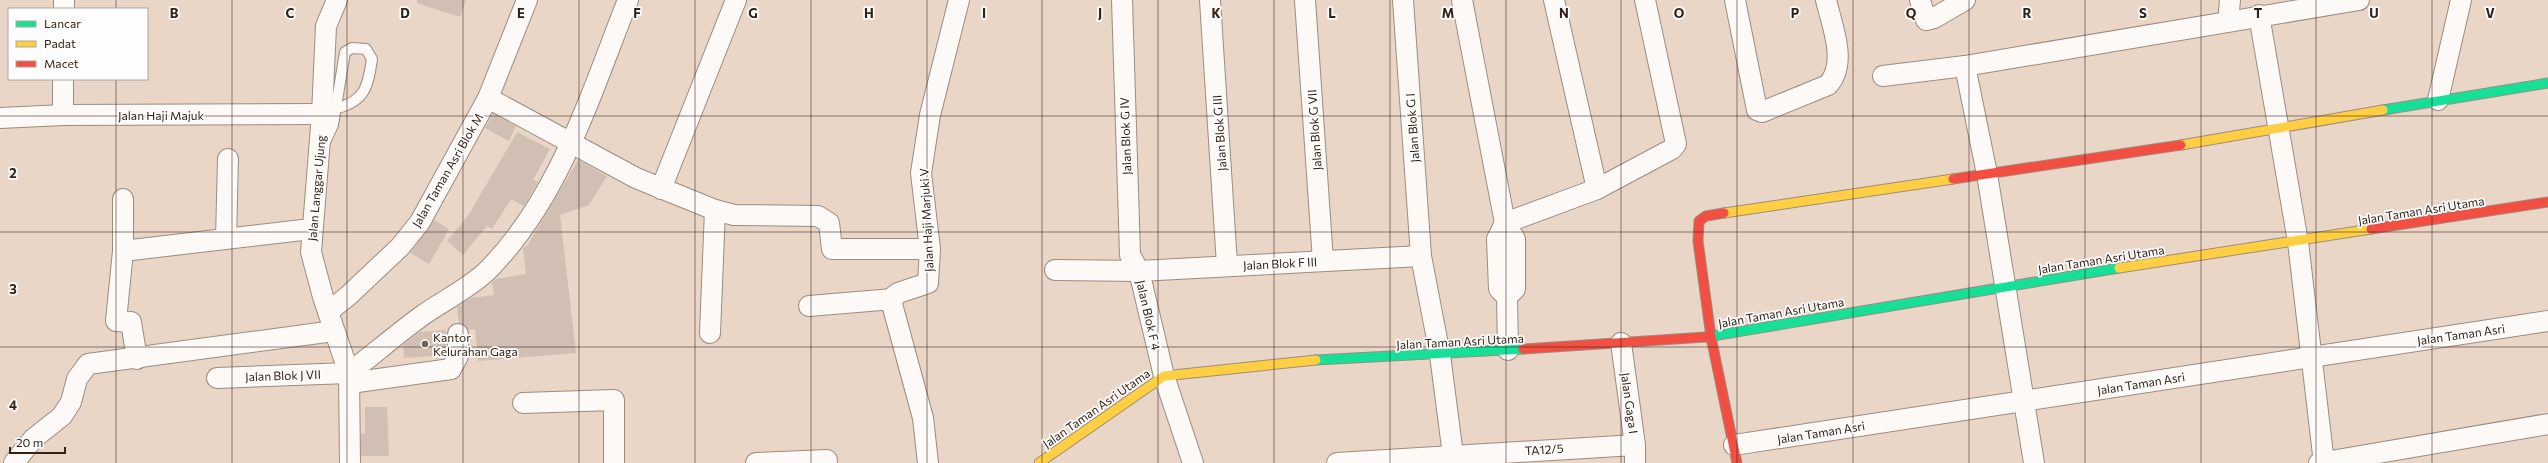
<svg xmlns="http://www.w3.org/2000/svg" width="2548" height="463" font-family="Commissioner,sans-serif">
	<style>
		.building { fill: #d2bfb4 }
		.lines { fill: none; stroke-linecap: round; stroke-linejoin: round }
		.lane-casing { stroke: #9c8c80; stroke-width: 12 }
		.street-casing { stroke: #9c8c80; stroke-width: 22 }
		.fast-casing { stroke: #9c8c80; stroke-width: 11 }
		.slow-casing { stroke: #9c8c80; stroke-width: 11 }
		.jam-casing { stroke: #9c8c80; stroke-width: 11 }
		.lane { stroke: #fcf9f7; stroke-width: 10 }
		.street { stroke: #fcf9f7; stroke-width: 20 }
		.fast { stroke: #16e098; stroke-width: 9 }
		.slow { stroke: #ffcf43; stroke-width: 9 }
		.jam { stroke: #f24e42; stroke-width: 9 }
		.grid { fill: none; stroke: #332215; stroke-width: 1; stroke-opacity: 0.55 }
		.poi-dot { fill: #736153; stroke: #fdfdfd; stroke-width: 1.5 }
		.labels { text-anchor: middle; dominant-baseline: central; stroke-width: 3.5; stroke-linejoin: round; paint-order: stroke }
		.street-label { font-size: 12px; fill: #332215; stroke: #fdfdfd }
		.poi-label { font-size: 12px; fill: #332215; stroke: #fdfdfd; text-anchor: start }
		.grid-label { font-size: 13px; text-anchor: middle; font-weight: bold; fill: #332215; stroke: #fdfdfd; stroke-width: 3.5; stroke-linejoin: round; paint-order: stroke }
	</style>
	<rect width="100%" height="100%" fill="#ead6c7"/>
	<g class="building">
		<path d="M417 0H466L460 17 417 3Z"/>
		<path d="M493 114 516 126 509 141 485 128Z"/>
		<path d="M517 132 550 149 533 180 538 182 524 206 511 199 492 229 487 226 463 255 447 241 468 216Z"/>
		<path d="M578 160 607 176 589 205 560 215 576 353 478 361 475 329 468 330 464 324 459 323 457 307 471 298 494 295 492 282 496 279 526 274 523 248 527 246Z"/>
		<path d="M434 220 449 229 429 264 410 253Z"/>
		<path d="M446 330V355L404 358 403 345 420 332Z"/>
		<path d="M365 407H387L389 456H361V433L365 434Z"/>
	</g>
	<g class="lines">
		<g class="lane-casing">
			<path id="lane" d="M325 142 333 125 345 52 352 48 366 49 372 59C368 85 366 101 337 108"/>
		</g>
		<g class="street-casing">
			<g id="street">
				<path d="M337 0 326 26 322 114 311 252 323 297 349 373 350 463"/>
				<path d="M1122 0 1130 255 1139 271 1164 376 1193 463"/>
				<path d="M1210 0 1227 265"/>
				<path d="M1305 0 1323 261"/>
				<path d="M1403 0 1421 256 1440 355 1453 455"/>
				<path d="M1462 0 1505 223 1515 239V289L1507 297 1508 350"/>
				<path d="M1554 0 1597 189"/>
				<path d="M1735 0 1757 110 1762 112 1828 85C1848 63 1832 26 1826 0"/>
				<path d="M1920 0 1926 20 1934 18 1965 0"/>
				<path d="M64 9V0"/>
				<path d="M2229 11 2230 0"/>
				<path d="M2259 15 2298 242 2324 463"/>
				<path d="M1965 66 1987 174 2034 463"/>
				<path d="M1883 76 1965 66 2359 0"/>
				<path d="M488 98 636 178 715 210 734 215 818 216 829 223 832 249H930"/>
				<path d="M2438 100 2461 0"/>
				<path d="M63 115V79"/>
				<path d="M0 118 63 115 322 114"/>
				<path d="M661 189 736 0"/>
				<path d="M123 199V251L116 321 131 322 137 359"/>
				<path d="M226 239 228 159"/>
				<path d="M123 251 311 229"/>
				<path d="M1055 270 1139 271 1421 256"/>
				<path d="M1507 297 1499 289 1497 239 1505 223 1597 189 1672 149 1676 144 1645 0"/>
				<path d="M809 306 893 299"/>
				<path d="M328 312 348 296 400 247 420 222 488 98 527 0"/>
				<path d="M710 333 715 210"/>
				<path d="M1621 343 1635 445V463"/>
				<path d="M349 373C374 354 398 333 423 315 443 301 471 287 488 270 560 197 591 93 628 0"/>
				<path d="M217 378 349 373"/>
				<path d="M350 383 451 369 458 356V334"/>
				<path d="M523 403 614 400V463"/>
				<path d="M1734 445 2548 321"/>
				<path d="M14 463 33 439 62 416 71 402 77 379 88 364 334 331"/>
				<path d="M756 463 827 460"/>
				<path d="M928 463 923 418 892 304 894 296 898 293 928 283 930 249 921 173 930 115 959 0"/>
				<path d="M1337 463 1635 445"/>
				<path d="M2319 463 2548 424"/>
			</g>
		</g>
		<g class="fast-casing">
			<g id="fast">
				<path d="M2383 110 2548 83"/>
				<path d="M1706 337 2119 268"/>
				<path d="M1316 360 1523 349"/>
			</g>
		</g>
		<g class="slow-casing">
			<g id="slow">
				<path d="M2181 145 2383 110"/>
				<path d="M1724 213 1953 179"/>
				<path d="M2119 268 2371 229"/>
				<path d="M1039 463 1164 376 1316 360"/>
			</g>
		</g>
		<g class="jam-casing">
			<g id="jam">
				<path d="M1953 179 2181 145"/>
				<path d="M1724 213 1706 216 1699 221 1698 241 1711 337 1737 463"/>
				<path d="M2371 229 2548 202"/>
				<path d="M1523 349 1706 337"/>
			</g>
		</g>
		<use href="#lane" class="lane"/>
		<use href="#street" class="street"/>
		<use href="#fast" class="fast"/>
		<use href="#slow" class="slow"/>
		<use href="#jam" class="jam"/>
	</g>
	<path class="grid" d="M116 0V9M232 0V463M347 0V463M463 0V463M579 0V463M695 0V463M811 0V463M927 0V463M1042 0V463M1158 0V463M1274 0V463M1390 0V463M1506 0V463M1621 0V463M1737 0V463M1853 0V463M1969 0V463M2085 0V463M2201 0V463M2316 0V463M2432 0V463M116 79V463M0 116H2548M0 232H2548M0 347H2548"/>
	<circle class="poi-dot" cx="425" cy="344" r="4"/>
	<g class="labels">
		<g class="street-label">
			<text x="161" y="115">Jalan Haji Majuk</text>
			<text transform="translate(1412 128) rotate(-94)">Jalan Blok G I</text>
			<text transform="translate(1314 130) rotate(-94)">Jalan Blok G VII</text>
			<text transform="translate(1219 133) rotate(-94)">Jalan Blok G III</text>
			<text transform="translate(1125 136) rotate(-92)">Jalan Blok G IV</text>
			<text transform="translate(447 170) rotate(-60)">Jalan Taman Asri Blok M</text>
			<text transform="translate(316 188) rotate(-85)">Jalan Langgar Ujung</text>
			<text transform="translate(2421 210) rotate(-9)">Jalan Taman Asri Utama</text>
			<text transform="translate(926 220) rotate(-93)">Jalan Haji Marjuki V</text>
			<text transform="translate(2101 259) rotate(-9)">Jalan Taman Asri Utama</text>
			<text transform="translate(1280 263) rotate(-3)">Jalan Blok F III</text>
			<text transform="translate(1781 312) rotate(-10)">Jalan Taman Asri Utama</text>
			<text transform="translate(1149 315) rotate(77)">Jalan Blok F 4</text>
			<text transform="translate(2461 334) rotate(-8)">Jalan Taman Asri</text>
			<text transform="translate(1460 341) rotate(-3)">Jalan Taman Asri Utama</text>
			<text transform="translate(283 375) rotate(-2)">Jalan Blok J VII</text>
			<text transform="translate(2141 383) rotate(-9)">Jalan Taman Asri</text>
			<text transform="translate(1630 403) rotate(82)">Jalan Gaga I</text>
			<text transform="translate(1096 408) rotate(-35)">Jalan Taman Asri Utama</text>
			<text transform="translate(1821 432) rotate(-9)">Jalan Taman Asri</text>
			<text transform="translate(1544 449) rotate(-4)">TA12/5</text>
		</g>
		<g class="poi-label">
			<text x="433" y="337">Kantor<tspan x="433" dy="14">Kelurahan Gaga</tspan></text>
		</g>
	</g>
	<g class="grid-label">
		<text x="174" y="18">B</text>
		<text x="290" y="18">C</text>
		<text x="405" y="18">D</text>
		<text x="521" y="18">E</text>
		<text x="637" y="18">F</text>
		<text x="753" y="18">G</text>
		<text x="869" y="18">H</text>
		<text x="984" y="18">I</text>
		<text x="1100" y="18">J</text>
		<text x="1216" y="18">K</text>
		<text x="1332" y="18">L</text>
		<text x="1448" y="18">M</text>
		<text x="1564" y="18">N</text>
		<text x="1679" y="18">O</text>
		<text x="1795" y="18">P</text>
		<text x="1911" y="18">Q</text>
		<text x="2027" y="18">R</text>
		<text x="2143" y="18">S</text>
		<text x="2258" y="18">T</text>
		<text x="2374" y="18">U</text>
		<text x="2490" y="18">V</text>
		<text x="13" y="178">2</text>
		<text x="13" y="294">3</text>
		<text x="13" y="410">4</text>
	</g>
	<rect x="8" y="8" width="140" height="72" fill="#fdfdfd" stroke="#aca5a0"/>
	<rect x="16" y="21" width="20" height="6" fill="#16e098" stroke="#aca5a0"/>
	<text x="44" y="28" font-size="12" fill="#332215">Lancar</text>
	<rect x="16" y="41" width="20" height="6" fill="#ffcf43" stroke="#aca5a0"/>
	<text x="44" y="48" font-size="12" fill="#332215">Padat</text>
	<rect x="16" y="61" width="20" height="6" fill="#f24e42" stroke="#aca5a0"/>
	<text x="44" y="68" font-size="12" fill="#332215">Macet</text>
	<path d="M10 447v6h55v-6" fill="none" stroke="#332215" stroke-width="2"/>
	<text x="16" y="447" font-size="12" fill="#332215" stroke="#fdfdfd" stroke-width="3" paint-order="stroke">20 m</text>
</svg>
